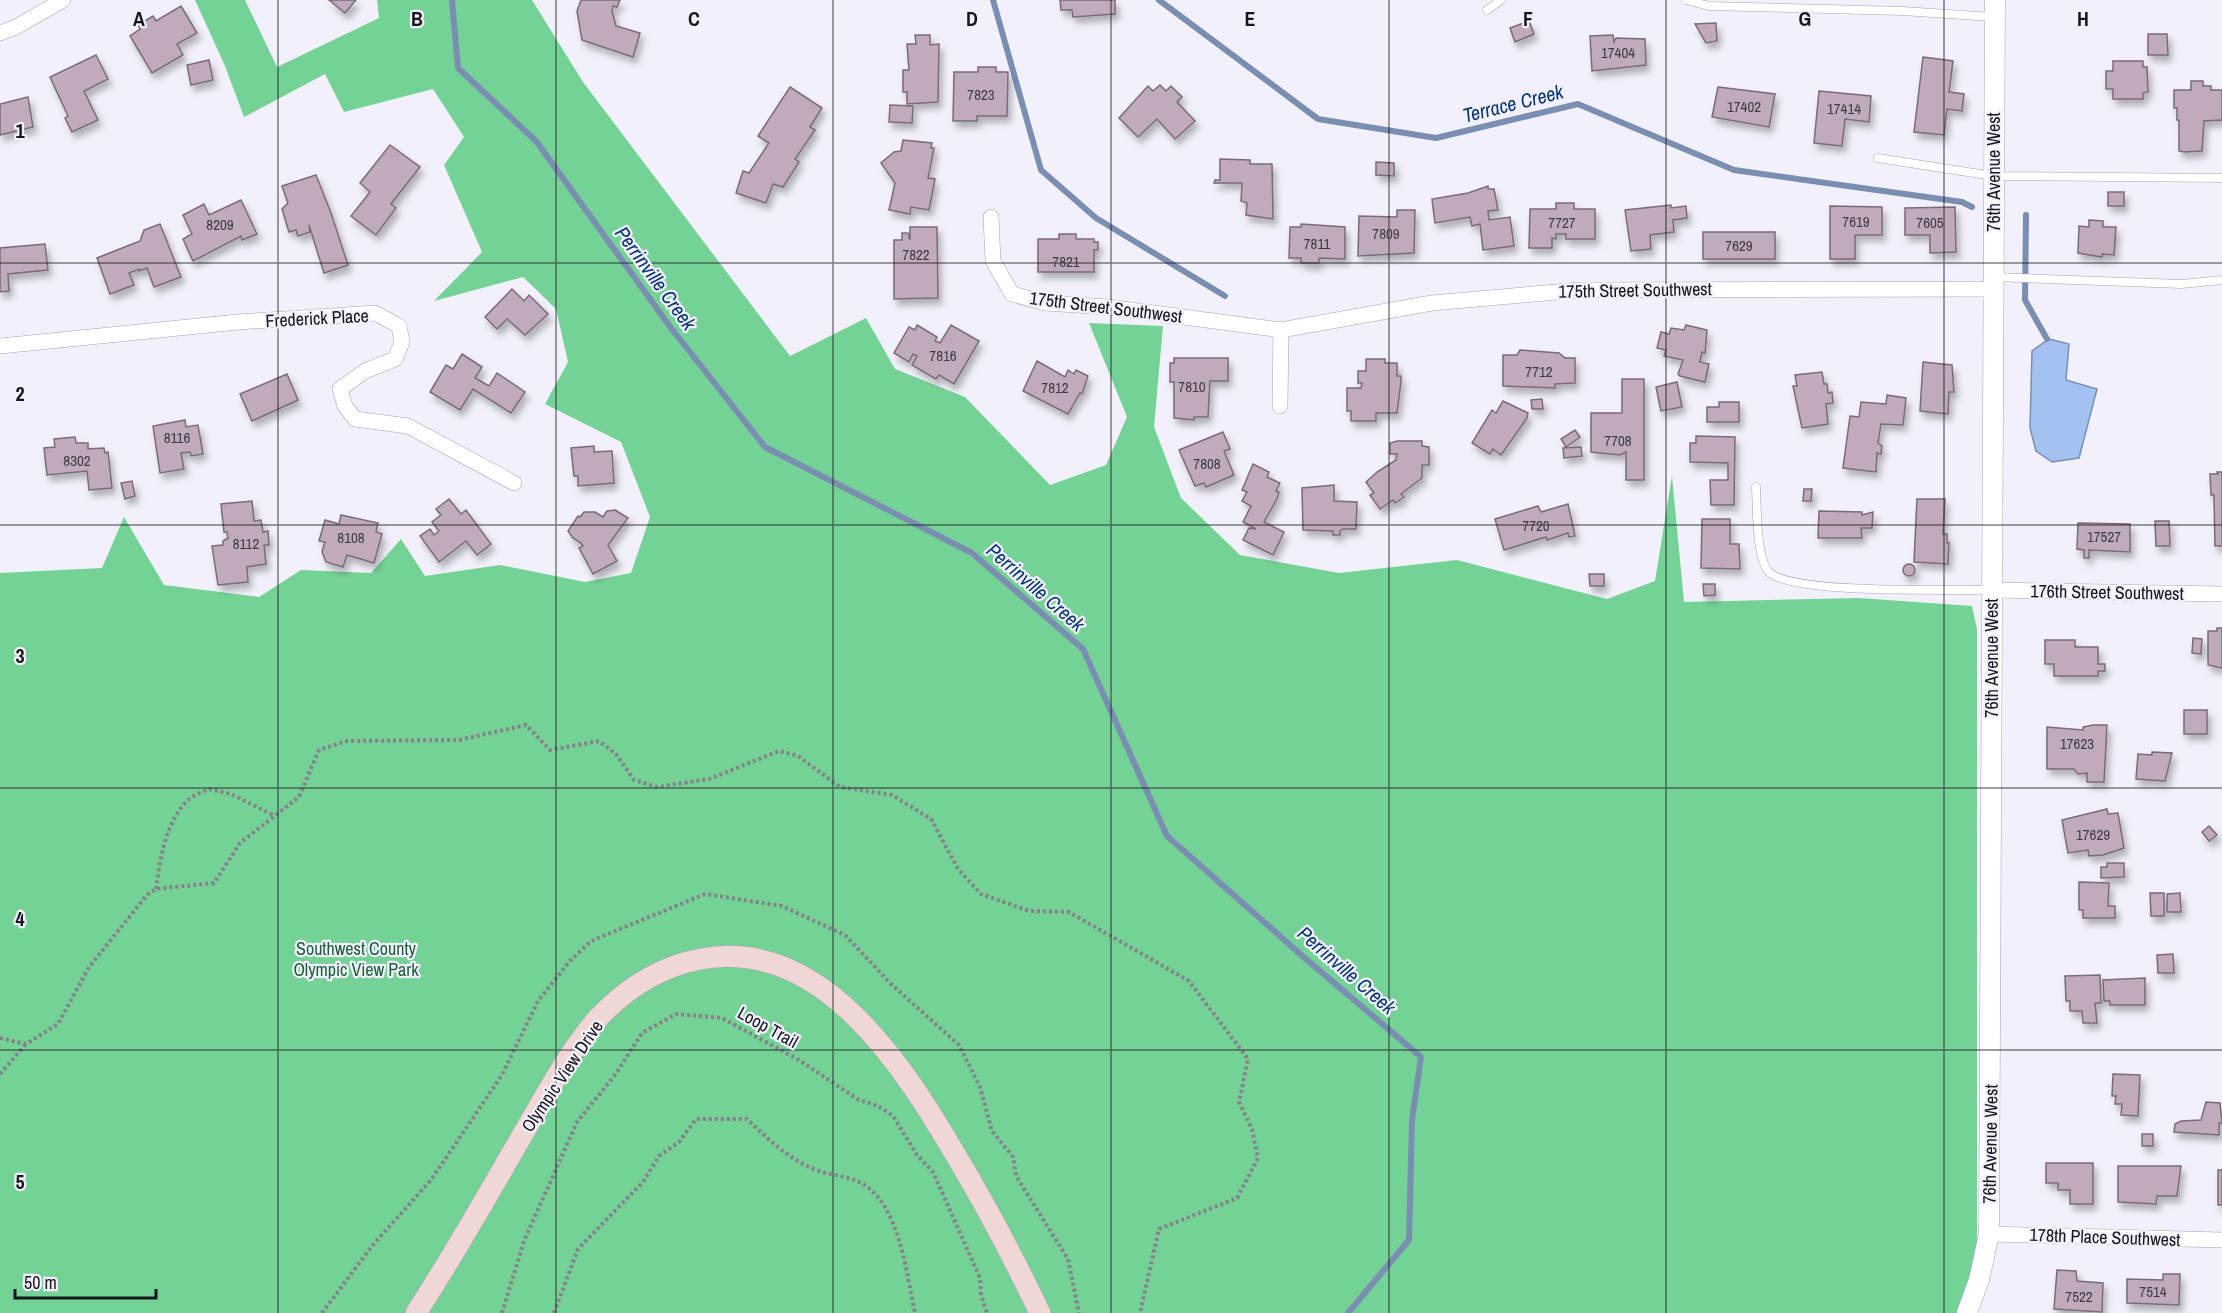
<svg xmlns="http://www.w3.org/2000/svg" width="2222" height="1313" font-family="'Archivo Narrow',sans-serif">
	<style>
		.forest { fill: #75d296 }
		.water { fill: #a4c2f1; stroke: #7a8eb2; stroke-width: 1.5 }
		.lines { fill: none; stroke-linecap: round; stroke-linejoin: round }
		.stream { stroke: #7a8eb2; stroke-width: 6 }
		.building { fill: #bfabbc; stroke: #7c6a79; stroke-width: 1.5; filter: url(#shadow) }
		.service-casing { stroke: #a5a2b9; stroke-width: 9 }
		.minor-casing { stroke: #a5a2b9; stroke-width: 16 }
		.tertiary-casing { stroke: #a5a2b9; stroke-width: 21 }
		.secondary-casing { stroke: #a5a2b9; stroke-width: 22 }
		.path { stroke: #84838c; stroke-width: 4; stroke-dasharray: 3 3; stroke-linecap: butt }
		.service { stroke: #fff; stroke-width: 8 }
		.minor { stroke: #fff; stroke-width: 15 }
		.tertiary { stroke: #fff; stroke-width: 20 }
		.secondary { stroke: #f0d6d5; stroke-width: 21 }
		.grid { fill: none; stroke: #17161e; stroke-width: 1.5; stroke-opacity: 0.55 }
		.labels { text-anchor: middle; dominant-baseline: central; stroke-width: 4.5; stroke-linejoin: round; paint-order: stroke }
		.number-label { font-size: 15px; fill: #413b46 }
		.street-label { font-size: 18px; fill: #17161e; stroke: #f2f1fb }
		.park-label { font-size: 18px; fill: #1c5f38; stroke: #f2f1fb }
		.water-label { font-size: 20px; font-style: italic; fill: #093678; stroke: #f2f1fb }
		.grid-label { font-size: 20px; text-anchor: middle; font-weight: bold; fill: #17161e; stroke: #f2f1fb; stroke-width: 4.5; stroke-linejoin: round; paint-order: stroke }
	</style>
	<defs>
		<filter id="shadow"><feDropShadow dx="3.5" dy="6" stdDeviation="3" flood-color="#0004"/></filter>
	</defs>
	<rect width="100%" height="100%" fill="#f2f1fb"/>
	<path class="forest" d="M195 0H245L277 67 379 18 377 0H532L583 82 790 356 866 318 895 369 965 397 1050 485 1106 465 1127 417 1089 323 1163 326 1154 427 1181 498 1240 555 1339 573 1457 560 1607 599 1655 581 1672 476 1684 602 1859 598 1972 606 1977 629V1313H0V573L102 568 124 517 164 585 259 597 301 570 371 573 401 539 425 576 500 565 585 582 631 573 650 517 621 442 545 404 568 362 556 309 523 277 434 301 482 252 444 165 464 137 433 89 344 112 325 74 244 117 225 66Z"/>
	<path class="water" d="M2049 339 2069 344 2066 380 2097 389 2079 458 2052 462 2036 451 2030 428 2032 351Z"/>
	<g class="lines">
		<g class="stream">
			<path d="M452 0 458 68 536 141 671 328 765 447 972 553 1083 649 1167 836 1299 953 1421 1057 1412 1120 1409 1240 1348 1313"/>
			<path d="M993 0 1041 170 1096 218 1225 296"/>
			<path d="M1159 0 1318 119 1436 138 1578 104 1734 170 1962 202 1972 207"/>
			<path d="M2026 215 2025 300 2047 339"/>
		</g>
	</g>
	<g class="building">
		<path d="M329 0H356L345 13Z"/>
		<path d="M581 0H620L617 7 613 6 612 11 616 26 640 33 633 57 582 40 577 11Z"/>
		<path d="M1060 0H1115V14L1073 17 1072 10H1061Z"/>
		<path d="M181 6 197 33 177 44 183 55 152 73 130 36 140 29 138 25 153 16 156 21Z"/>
		<path d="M1529 21 1534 34 1515 42 1510 28Z"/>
		<path d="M1716 23 1717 41 1706 43 1695 24Z"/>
		<path d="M2148 34H2167L2168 55H2148Z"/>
		<path d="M915 35H930V45L939 44 938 102 907 104V92H903V70H909L907 44H916Z"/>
		<path d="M1613 35 1614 42 1616 38 1645 39 1646 65 1592 71 1590 36Z"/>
		<path d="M96 55 108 79 84 91 98 120 72 132 65 118 68 116 50 77Z"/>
		<path d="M1923 57 1953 61 1949 92 1964 94 1962 111 1947 109 1944 135 1914 132Z"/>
		<path d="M209 60 213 80 191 85 187 65Z"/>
		<path d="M2113 61H2143V67H2147L2148 92 2143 93V99H2113V89H2106V71H2113Z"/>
		<path d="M978 67H996V72H1008L1007 116H977V121H953L954 72H978Z"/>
		<path d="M2191 81H2203V86H2211V90H2222V120L2204 121 2202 151 2184 152 2179 151V120H2177V108H2174V90H2191Z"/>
		<path d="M1160 85 1166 91 1171 86 1182 97 1177 102 1195 121 1175 139 1157 119 1138 137 1119 118 1148 86 1153 91Z"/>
		<path d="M790 87 822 108 810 127 815 130 795 159 799 162 783 187 773 184 766 203 736 193 743 171 749 173 769 143 758 136Z"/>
		<path d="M1718 87 1775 94 1769 127 1712 117Z"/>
		<path d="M1819 91 1871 96 1869 122 1845 119 1842 146 1814 143Z"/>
		<path d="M28 97 33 127 0 135V104Z"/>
		<path d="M890 105 913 106 912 123 889 122Z"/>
		<path d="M903 140 932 143 931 148H934L928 178 935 179 929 210 911 207 910 214 889 210 895 183 881 163 894 152 901 151Z"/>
		<path d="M390 145 420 167 391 204 396 208 376 235 351 216 370 192 360 183Z"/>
		<path d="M1220 159 1250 160V164H1272L1273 219 1246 215 1247 203 1241 201 1242 183H1214L1215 180H1220Z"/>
		<path d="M1376 162 1394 163V176L1376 175Z"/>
		<path d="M316 175 331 213 348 265 324 273 309 225 310 232 298 236 296 230 289 232 282 209 288 203 282 186Z"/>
		<path d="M1488 186V189H1494L1498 210 1488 211 1489 220 1510 217 1514 246 1483 250 1480 224 1472 226 1470 217 1435 223 1432 199 1468 193Z"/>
		<rect x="2108" y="192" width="16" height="14"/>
		<path d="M241 200 257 234 242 240 241 236 193 261 183 239 192 234 183 215 204 204 209 215Z"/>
		<path d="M1556 203H1574V209H1595V239H1566V234H1556V239L1552 238V248H1529L1530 209H1556Z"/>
		<path d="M1671 205V208L1686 206 1687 218 1673 220 1674 232 1650 235 1651 249 1631 251 1625 210Z"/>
		<path d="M1830 206 1882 207V235H1855V259H1830Z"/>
		<path d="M1955 207 1956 252 1930 253V235H1905V208Z"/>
		<path d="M1397 210H1415L1414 253 1358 256 1359 216 1397 217Z"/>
		<path d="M2089 220 2103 221V227H2116L2114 255 2102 254V257L2078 253 2079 226 2089 227Z"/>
		<path d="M160 224 181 277 154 287 147 268 139 271V269L129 273 134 285 110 294 97 258 140 241 144 230Z"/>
		<path d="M1301 224 1345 227V259L1319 258V263H1301V258H1289L1290 227H1301Z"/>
		<path d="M910 227H937L938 298 894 299V240H902V233H908L910 240Z"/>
		<rect x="1703" y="232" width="72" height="27"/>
		<path d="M1059 234H1076V239H1094V242H1098V250H1094V272H1038V239H1059Z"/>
		<path d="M45 244 48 270 8 274 9 291 0 292V248Z"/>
		<path d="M512 289 524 301 529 295 548 314 525 335 507 319 497 329 485 317Z"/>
		<path d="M917 325 937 337 935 341 940 343 951 325 979 341 954 384 939 375 936 379 912 365 917 356 913 354 909 362 894 353 909 327 915 330Z"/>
		<path d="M1686 325 1707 330 1705 353 1702 352 1700 362 1709 364 1705 382 1680 376 1678 374 1683 360 1664 356 1666 350 1657 348 1661 332 1669 334 1671 328 1684 330Z"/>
		<path d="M1520 350 1559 353 1565 358H1575V383L1555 384V388L1503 386V355H1517Z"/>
		<path d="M462 354 482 367 475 378 489 386 497 373 525 392 511 413 473 389 460 410 430 392 446 365 453 369Z"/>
		<path d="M1174 358H1228V381H1210L1208 417H1194V420L1174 418V382H1170V363H1174Z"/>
		<path d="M1366 359H1385V363H1397V376H1401V381L1397 413H1376V421H1351V411H1347V388H1361L1362 383H1358V371H1366Z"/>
		<path d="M1037 361 1065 377 1068 370 1074 374 1076 370 1088 376 1082 394 1080 393 1068 414 1023 391Z"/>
		<path d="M1923 362 1952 365 1954 392H1949L1948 414 1920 411Z"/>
		<path d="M1822 372 1824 384H1827L1828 393 1832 392 1833 403 1826 404 1828 424 1802 428 1793 386H1797L1795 375Z"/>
		<path d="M287 374 298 400 252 421 240 394Z"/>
		<path d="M1622 379H1644V480H1626V452L1620 455 1591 452V413H1622Z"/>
		<path d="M1677 382 1682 407 1661 411 1656 387Z"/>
		<path d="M1887 395 1906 398 1903 425 1881 424 1878 443 1882 446 1881 454 1877 453 1876 472 1843 468 1850 416 1859 417 1861 402 1886 404Z"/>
		<path d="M1542 399 1543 409H1532L1531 400Z"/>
		<path d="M1503 401 1528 413 1527 418 1501 455 1493 449 1490 454 1472 443 1492 410 1496 413Z"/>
		<path d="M1719 402H1739V422H1707V407H1719Z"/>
		<path d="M185 420 186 427 198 425 203 454 191 456 190 452 181 453 184 469 160 473 153 426Z"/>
		<path d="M1575 430 1580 437 1566 447 1561 439Z"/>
		<path d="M1223 432 1230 449 1224 451 1234 475 1206 487 1204 483 1195 486 1179 450Z"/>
		<path d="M1696 436 1735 437 1734 505H1711L1710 480H1728V463L1690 462V443H1696Z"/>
		<path d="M75 437 76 443H88V449L104 448 105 453 108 452 112 488 89 490 87 471 47 475 44 448 55 447 54 439Z"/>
		<path d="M1397 441H1422V446L1429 447V465H1422V478L1401 494 1404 497 1395 503 1393 500 1380 509 1370 495 1374 493 1366 482 1377 472 1396 460 1397 454H1390V443Z"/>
		<path d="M594 446V452L612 451 614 483 578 486V476H574L571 448Z"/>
		<path d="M1581 447 1582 456 1564 458 1563 448Z"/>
		<path d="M1253 464 1269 472 1267 477 1280 483 1276 491 1279 492 1277 499 1264 522 1284 532 1273 555 1243 540 1249 528 1256 529 1243 522 1251 506 1242 501 1247 492 1242 490Z"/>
		<path d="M2217 472H2222V546H2215L2214 495H2211L2210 474H2218Z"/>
		<path d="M132 481 135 496 125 499 121 483Z"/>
		<path d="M1334 485V501L1357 502 1356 529H1343L1340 531V535H1333V531L1303 530 1302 488Z"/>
		<path d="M1804 489H1812L1811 501H1803Z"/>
		<path d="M449 499 461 514 466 510 491 544 477 555 466 541 439 562 420 536 430 529 434 535 439 531 432 522 441 515 436 509Z"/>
		<path d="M1917 499H1945L1943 534H1947V543H1949L1948 564 1914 562Z"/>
		<path d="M252 501 254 521 261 520 263 532 268 531 269 545H264L266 564 247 567 248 582 218 585 212 546 223 545V541L228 538 227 532H224L221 504Z"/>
		<path d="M1568 504 1575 536 1569 537 1568 533 1547 540 1546 537 1504 550 1495 519 1538 506 1541 512Z"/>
		<path d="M615 510 628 518 608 545 617 561 593 574 579 548 583 546 581 543 573 538 568 531 578 516 580 517 584 512H595L603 517 607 511Z"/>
		<path d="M1819 511 1862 512V515L1873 512 1872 528H1861L1862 538H1818Z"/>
		<path d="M341 515 378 523 376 532 382 534 374 563 347 555 343 567 326 562 322 552 325 542 319 541 325 520 339 524Z"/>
		<path d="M1702 519H1730V544H1739L1740 569 1701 568Z"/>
		<path d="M2155 521H2169L2170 546H2156Z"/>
		<path d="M2078 523 2130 524V552L2089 550V558H2084V550L2077 549Z"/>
		<circle cx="1909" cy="570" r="6"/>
		<path d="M1589 574H1604V586H1590Z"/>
		<path d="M1703 584H1715V595L1704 596Z"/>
		<path d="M2217 628H2222V668L2208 665V631H2217Z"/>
		<path d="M2193 638 2202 639 2201 654 2192 653Z"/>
		<path d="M2045 640H2075V647H2098V664H2105V671H2098V676H2054V664H2045Z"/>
		<rect x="2184" y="710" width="23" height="24"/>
		<path d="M2093 725H2107L2104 782H2087V773L2078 774 2074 769H2047V727L2083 730V727Z"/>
		<path d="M2152 752 2172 753 2165 781 2136 779 2138 754 2152 755Z"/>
		<path d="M2107 809 2108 814 2118 813 2124 848 2103 855 2089 856 2088 850 2068 853 2062 820Z"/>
		<path d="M2209 826 2217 835 2209 841 2202 832Z"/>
		<path d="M2107 863H2124V877L2101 878V867H2107Z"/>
		<path d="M2079 882 2109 883 2108 906H2115V918H2083V910H2079Z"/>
		<path d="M2150 893H2164V916H2151Z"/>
		<path d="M2180 893 2181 912H2167V894Z"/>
		<path d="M2173 954 2174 973H2158L2157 955Z"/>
		<path d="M2100 975 2101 1003H2095L2097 1023H2083L2082 1011H2070V1001H2066L2065 976Z"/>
		<path d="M2145 978V1005H2110V1001H2104L2103 980Z"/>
		<path d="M2113 1074 2140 1075 2138 1116 2121 1115 2122 1104H2115L2116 1096H2112Z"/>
		<path d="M2206 1102 2220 1103 2222 1123H2219V1135L2174 1132 2175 1124 2181 1121 2201 1120Z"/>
		<rect x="2142" y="1134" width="11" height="12"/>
		<path d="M2046 1163H2093V1204H2070V1190H2058V1183H2046Z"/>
		<path d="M2118 1166H2181L2177 1196H2157L2156 1204 2118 1202Z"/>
		<rect x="2218" y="1170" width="4" height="35"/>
		<path d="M2057 1270 2076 1271 2077 1281 2103 1283 2102 1312 2054 1309Z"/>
		<path d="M2163 1274H2180L2179 1305 2127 1303V1279L2163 1280Z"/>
	</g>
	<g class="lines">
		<g class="service-casing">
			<g id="service">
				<path d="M1686 0 1709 6 1903 11 1993 17"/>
				<path d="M1487 10 1501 0"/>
				<path d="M1878 158 1993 176 2222 178"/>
				<path d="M1995 277 2181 284 2222 280"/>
				<path d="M1756 487C1757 506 1756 559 1769 572 1792 595 1953 589 1991 590"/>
			</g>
		</g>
		<g class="minor-casing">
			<g id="minor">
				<path d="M0 33 16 27 63 0"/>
				<path d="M991 217 993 261 1012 294 1045 303 1108 307 1281 330 1432 303 1579 290 1993 289"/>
				<path d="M0 346 238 322 375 313 399 326 402 342 395 359 365 371 340 389 345 406 355 419 408 426 514 483"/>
				<path d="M1280 406 1281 330"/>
				<path d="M1991 590 2222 594"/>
				<path d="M1989 1234 2222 1240"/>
			</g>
		</g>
		<g class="tertiary-casing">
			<path id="tertiary" d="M1967 1313 1979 1280 1989 1234 1995 0"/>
		</g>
		<g class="secondary-casing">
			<path id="secondary" d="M416 1313C454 1255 488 1194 523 1134 546 1095 569 1051 599 1017 627 988 661 966 701 959 823 936 906 1070 958 1159 988 1209 1015 1261 1040 1313"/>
		</g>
		<g class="path">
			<path d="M156 889C160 860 165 822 188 800 193 795 203 792 209 789L231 794 275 816"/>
			<path d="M0 1038 26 1044 58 1024 89 967 147 895 156 889 214 883 240 843 299 797 319 750 347 741 459 740 526 725 550 750 599 741 616 754 634 780 657 787 709 779 779 751 798 756 840 787 892 795 931 819 958 869 981 894 1029 911 1069 912 1189 981 1248 1059 1239 1102 1252 1129 1258 1158 1237 1198 1159 1229 1140 1313"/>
			<path d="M0 1074 26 1044"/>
			<path d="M322 1313 372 1246 431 1180 502 1075 538 1001 569 962 591 941 705 894 782 906 845 935 891 984 959 1045 980 1087 992 1131 1013 1157 1016 1176 1068 1259 1079 1313"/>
			<path d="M502 1313 524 1241 577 1122 615 1075 642 1033 676 1014 722 1018 799 1060 859 1100 878 1106 893 1116 917 1155 933 1172 980 1278 981 1295 987 1313"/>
			<path d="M554 1313 578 1249 643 1182 659 1156 679 1142 696 1119H747C768 1139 787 1158 816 1170 835 1177 855 1175 871 1190 901 1217 907 1276 915 1313"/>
		</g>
		<use href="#service" class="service"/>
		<use href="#minor" class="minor"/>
		<use href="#tertiary" class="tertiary"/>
		<use href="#secondary" class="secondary"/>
	</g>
	<path class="grid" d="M278 0V1313M556 0V1313M833 0V1313M1111 0V1313M1389 0V1313M1666 0V1313M1944 0V1313M0 263H2222M0 525H2222M0 788H2222M0 1050H2222"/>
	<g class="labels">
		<g class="number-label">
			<text x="1618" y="52">17404</text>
			<text x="981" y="94">7823</text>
			<text x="1744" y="106">17402</text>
			<text x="1844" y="108">17414</text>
			<text x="1856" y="221">7619</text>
			<text x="1562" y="222">7727</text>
			<text x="1930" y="222">7605</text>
			<text x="220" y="224">8209</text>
			<text x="1386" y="233">7809</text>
			<text x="1317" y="243">7811</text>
			<text x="1739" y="245">7629</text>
			<text x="916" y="254">7822</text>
			<text x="1066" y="261">7821</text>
			<text x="943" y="355">7816</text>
			<text x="1539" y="371">7712</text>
			<text x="1192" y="386">7810</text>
			<text x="1055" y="387">7812</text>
			<text x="177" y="437">8116</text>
			<text x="1618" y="440">7708</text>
			<text x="77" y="460">8302</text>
			<text x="1207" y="463">7808</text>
			<text x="1536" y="525">7720</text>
			<text x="2104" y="536">17527</text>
			<text x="351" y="537">8108</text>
			<text x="246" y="543">8112</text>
			<text x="2077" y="743">17623</text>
			<text x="2093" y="834">17629</text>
			<text x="2153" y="1291">7514</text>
			<text x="2079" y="1296">7522</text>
		</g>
		<g class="street-label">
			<text transform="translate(1993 172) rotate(-90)">76th Avenue West</text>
			<text transform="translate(1635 290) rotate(-1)">175th Street Southwest</text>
			<text transform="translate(1106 307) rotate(7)">175th Street Southwest</text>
			<text transform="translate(317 318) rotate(-3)">Frederick Place</text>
			<text transform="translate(2107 592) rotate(1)">176th Street Southwest</text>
			<text transform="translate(1991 658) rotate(-90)">76th Avenue West</text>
			<text transform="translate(768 1027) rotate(29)">Loop Trail</text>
			<text transform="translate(562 1076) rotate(-56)">Olympic View Drive</text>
			<text transform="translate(1990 1144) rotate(-89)">76th Avenue West</text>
			<text transform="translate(2105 1237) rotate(2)">178th Place Southwest</text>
		</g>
		<g class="park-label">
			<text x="356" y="948">Southwest County<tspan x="356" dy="21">Olympic View Park</tspan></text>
		</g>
		<g class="water-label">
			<text transform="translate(1513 103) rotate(-14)">Terrace Creek</text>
			<text transform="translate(656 278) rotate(54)">Perrinville Creek</text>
			<text transform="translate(1036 587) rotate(41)">Perrinville Creek</text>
			<text transform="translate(1347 970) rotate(41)">Perrinville Creek</text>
		</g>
	</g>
	<g class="grid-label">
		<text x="139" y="26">A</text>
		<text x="417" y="26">B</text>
		<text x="694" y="26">C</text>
		<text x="972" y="26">D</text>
		<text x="1250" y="26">E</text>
		<text x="1528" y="26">F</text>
		<text x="1805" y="26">G</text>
		<text x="2083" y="26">H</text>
		<text x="20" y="138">1</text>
		<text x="20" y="401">2</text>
		<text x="20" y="663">3</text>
		<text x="20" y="926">4</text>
		<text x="20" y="1189">5</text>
	</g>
	<path d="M15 1289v9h141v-9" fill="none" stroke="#17161e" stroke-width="3"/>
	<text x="24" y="1289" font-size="18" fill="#17161e" stroke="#f2f1fb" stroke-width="4.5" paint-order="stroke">50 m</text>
</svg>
